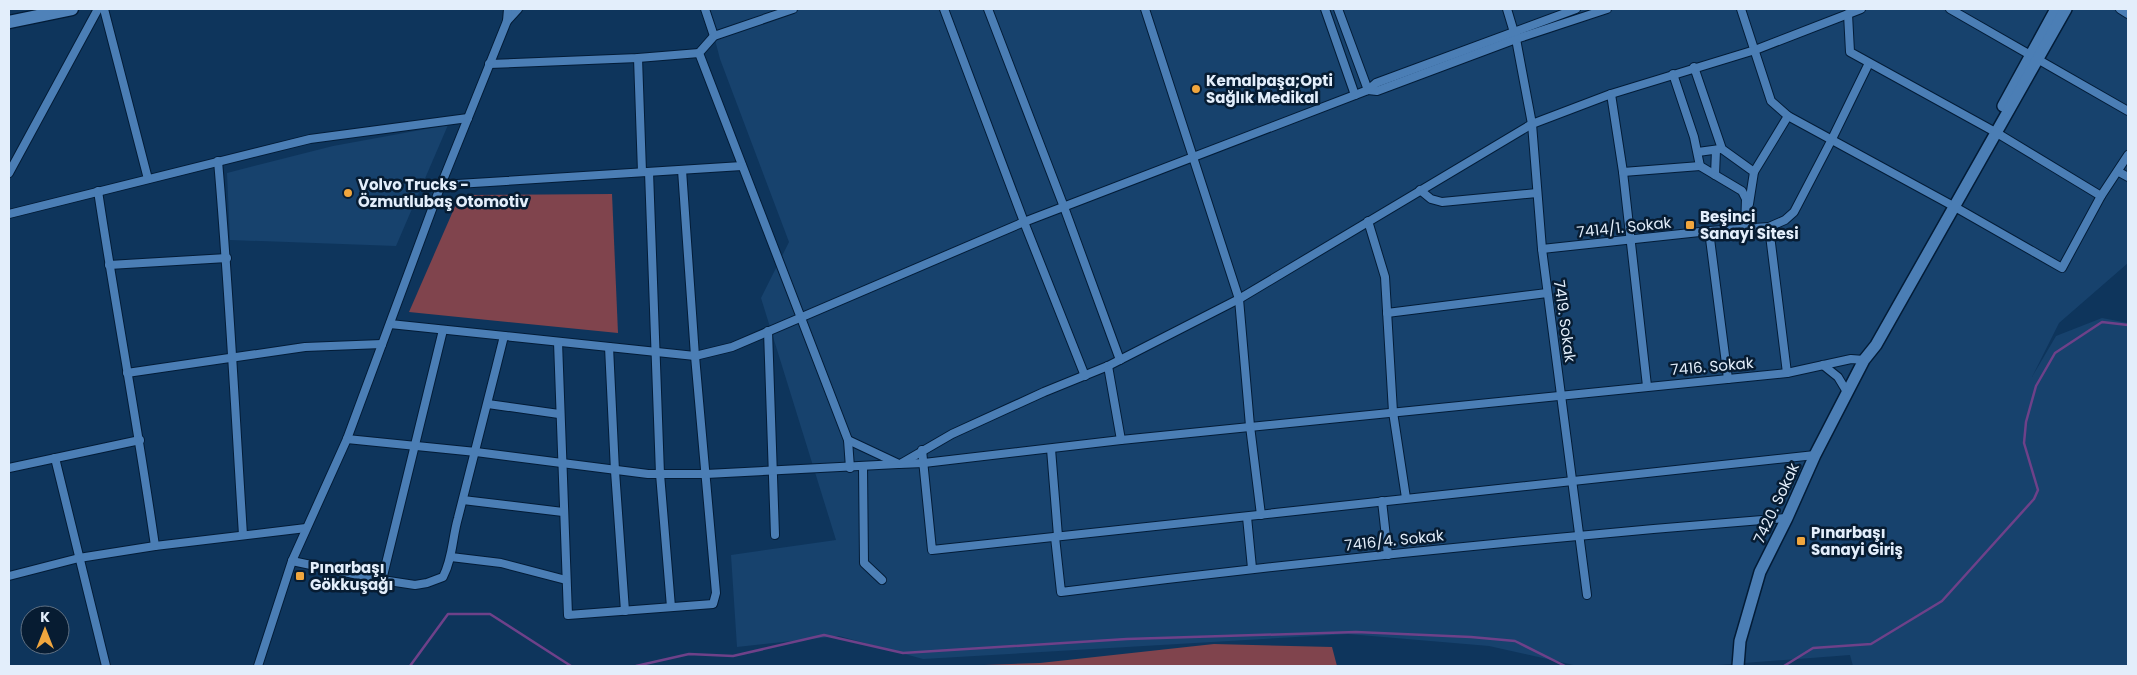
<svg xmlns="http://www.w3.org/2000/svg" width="2137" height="675" font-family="Poppins,sans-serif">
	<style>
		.built { fill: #17426d }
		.green { fill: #80444d }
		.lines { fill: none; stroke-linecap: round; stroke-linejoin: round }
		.stream { stroke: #6e4189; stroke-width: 2.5 }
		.street-casing { stroke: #031c37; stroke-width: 10 }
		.secondary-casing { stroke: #031c37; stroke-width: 14 }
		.primary-casing { stroke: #031c37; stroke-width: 15 }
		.street { stroke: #4b7eb5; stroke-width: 8 }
		.secondary { stroke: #4b7eb5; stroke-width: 11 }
		.primary { stroke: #4f82b9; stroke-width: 12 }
		.poi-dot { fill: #f0a63e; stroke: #071c32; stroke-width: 2 }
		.labels { text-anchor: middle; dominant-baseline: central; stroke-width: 5; stroke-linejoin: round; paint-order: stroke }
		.poi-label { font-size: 15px; font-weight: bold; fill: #e3eefb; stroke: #071c32; text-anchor: start }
		.street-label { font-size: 15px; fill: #e3eefb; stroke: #071c32 }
	</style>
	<rect width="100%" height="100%" fill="#0e355c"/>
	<g class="built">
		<path d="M707 9H2128V263L2059 323 2032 377 2056 336 2102 318 2128 323V666H1853L1850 655 1704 666H1578L1489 646 1348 634 923 659 839 636 737 647 731 555 836 540 761 298 789 242 720 59Z"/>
		<path d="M448 125 396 246 230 240 227 173 333 146Z"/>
	</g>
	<g class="green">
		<path d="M612 194 618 333 409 312 460 195Z"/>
		<path d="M1214 644 1332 647 1337 666H957L1040 663Z"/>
	</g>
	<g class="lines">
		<g class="stream">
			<path d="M410 666 448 614H490L571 666"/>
			<path d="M636 666 689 654 733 656 824 635 903 653 1127 639 1356 632 1471 637 1515 641 1565 666"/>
			<path d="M1784 666 1813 648 1871 644 1942 601 2034 499 2038 490 2024 443 2026 422 2036 386 2055 353 2102 322 2128 325"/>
		</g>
		<g class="street-casing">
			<g id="street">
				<path d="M104 9 148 179"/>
				<path d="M705 9 714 36"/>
				<path d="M793 9 714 36 699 53 848 440 899 464 924 463 1121 440 1787 373 1851 359 1864 360"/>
				<path d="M944 9 1024 222 1085 376"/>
				<path d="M988 9 1064 207 1120 360"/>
				<path d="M1145 9 1239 299 1250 426 1261 515"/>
				<path d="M1325 9 1355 95"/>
				<path d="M1338 9 1368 90"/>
				<path d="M1507 9 1516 39 1532 124 1542 249 1587 595"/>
				<path d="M1741 9 1771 101 1788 116 1955 207 2062 268 2101 196 2128 155"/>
				<path d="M1950 9 2128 111"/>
				<path d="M2120 9 2128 14"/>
				<path d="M1848 14 1850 52 1997 133 2101 196"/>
				<path d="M507 21 518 9"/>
				<path d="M638 58 642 172"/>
				<path d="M489 64 638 58 699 53"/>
				<path d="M1694 67 1722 149 1754 172 1749 204"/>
				<path d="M1673 74 1694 137 1700 166 1742 191 1746 199 1745 229"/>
				<path d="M1368 90 1377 91 1516 39 1607 9"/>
				<path d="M1611 94 1623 172 1647 386"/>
				<path d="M1698 152 1720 149"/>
				<path d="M218 161C229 286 235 410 243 535"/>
				<path d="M649 172 660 474 671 607"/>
				<path d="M1623 172 1700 166"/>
				<path d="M1754 172 1788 116"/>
				<path d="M2119 172 2128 177"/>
				<path d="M9 173 98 9"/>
				<path d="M1715 175 1716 150"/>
				<path d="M441 185 742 166"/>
				<path d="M1420 190 1431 199 1442 202 1537 193"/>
				<path d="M98 191C116 310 138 427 155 546"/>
				<path d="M9 214 310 139 468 118"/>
				<path d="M1368 221 1385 277 1393 412 1406 498"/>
				<path d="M1769 227 1787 373"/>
				<path d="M1709 231 1728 379"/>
				<path d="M1542 249 1709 231 1769 227 1785 220 1794 212 1831 141 1869 63"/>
				<path d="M109 265 227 258"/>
				<path d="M1387 313 1547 293"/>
				<path d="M390 324 695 356 732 347 1024 222 1368 90 1376 83 1576 9"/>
				<path d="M768 331 775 535"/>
				<path d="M558 342 568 615 713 604 716 593 695 356 682 170"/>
				<path d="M609 347 615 471 625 611"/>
				<path d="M1823 365 1838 377 1847 392"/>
				<path d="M1108 366 1121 440"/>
				<path d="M127 373 305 347 382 344"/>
				<path d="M488 404 559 414"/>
				<path d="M347 439 476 452 648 474H706L898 464"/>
				<path d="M848 440 850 468"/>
				<path d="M1051 449 1058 536"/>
				<path d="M922 450 932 550 1815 455"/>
				<path d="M55 458 106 666"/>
				<path d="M902 463 952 434 1044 392 1108 366 1239 299 1532 124 1611 94 1755 50 1861 9"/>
				<path d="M863 467 864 563 882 580"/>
				<path d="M9 468 140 440"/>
				<path d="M463 500 563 512"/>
				<path d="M1382 501 1388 555"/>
				<path d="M1247 517 1252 568"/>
				<path d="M1055 537 1061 592C1302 562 1544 537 1787 518"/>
				<path d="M451 557 501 563 566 580"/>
				<path d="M292 561 382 580 415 585 427 583 443 577C453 557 452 539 458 518 473 458 489 397 504 336"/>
				<path d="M9 576 79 558 155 546 306 528"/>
				<path d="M382 580 443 330"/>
				<path d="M258 666 292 561 347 439 441 185 507 21 508 9"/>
			</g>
		</g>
		<g class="secondary-casing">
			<g id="secondary">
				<path d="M2003 106 2056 9"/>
				<path d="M1738 666 1740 641 1760 572 1787 518 1815 455 1864 360 1876 345 2066 9"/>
			</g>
		</g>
		<g class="primary-casing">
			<path id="primary" d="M9 22 72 9"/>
		</g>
		<use href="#street" class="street"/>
		<use href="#secondary" class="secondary"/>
		<use href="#primary" class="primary"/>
	</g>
	<g class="poi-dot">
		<circle cx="1196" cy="89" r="5"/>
		<circle cx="348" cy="193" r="5"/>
		<rect x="1685" y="220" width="10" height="10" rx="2.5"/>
		<rect x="1796" y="536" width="10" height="10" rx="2.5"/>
		<rect x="295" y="571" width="10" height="10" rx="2.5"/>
	</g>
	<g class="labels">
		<g class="poi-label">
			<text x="1206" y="80">Kemalpaşa;Opti<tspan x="1206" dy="17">Sağlık Medikal</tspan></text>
			<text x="358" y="184">Volvo Trucks -<tspan x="358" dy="17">Özmutlubaş Otomotiv</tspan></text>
			<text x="1700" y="216">Beşinci<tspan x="1700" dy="17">Sanayi Sitesi</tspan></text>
			<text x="1811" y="532">Pınarbaşı<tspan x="1811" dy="17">Sanayi Giriş</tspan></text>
			<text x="310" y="567">Pınarbaşı<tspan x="310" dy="17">Gökkuşağı</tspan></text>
		</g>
		<g class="street-label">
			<text transform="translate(1624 227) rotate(-6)">7414/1. Sokak</text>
			<text transform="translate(1565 321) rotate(82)">7419. Sokak</text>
			<text transform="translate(1712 366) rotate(-5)">7416. Sokak</text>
			<text transform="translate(1776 503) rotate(-65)">7420. Sokak</text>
			<text transform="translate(1394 540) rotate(-6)">7416/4. Sokak</text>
		</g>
	</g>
	<rect width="2137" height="675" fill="none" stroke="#e3eefb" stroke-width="20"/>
	<g transform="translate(45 630)"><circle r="24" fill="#071c32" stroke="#5f7082"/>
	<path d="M0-4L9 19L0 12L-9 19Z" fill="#f0a63e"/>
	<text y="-8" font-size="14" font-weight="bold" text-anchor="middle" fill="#e3eefb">K</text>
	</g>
</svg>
